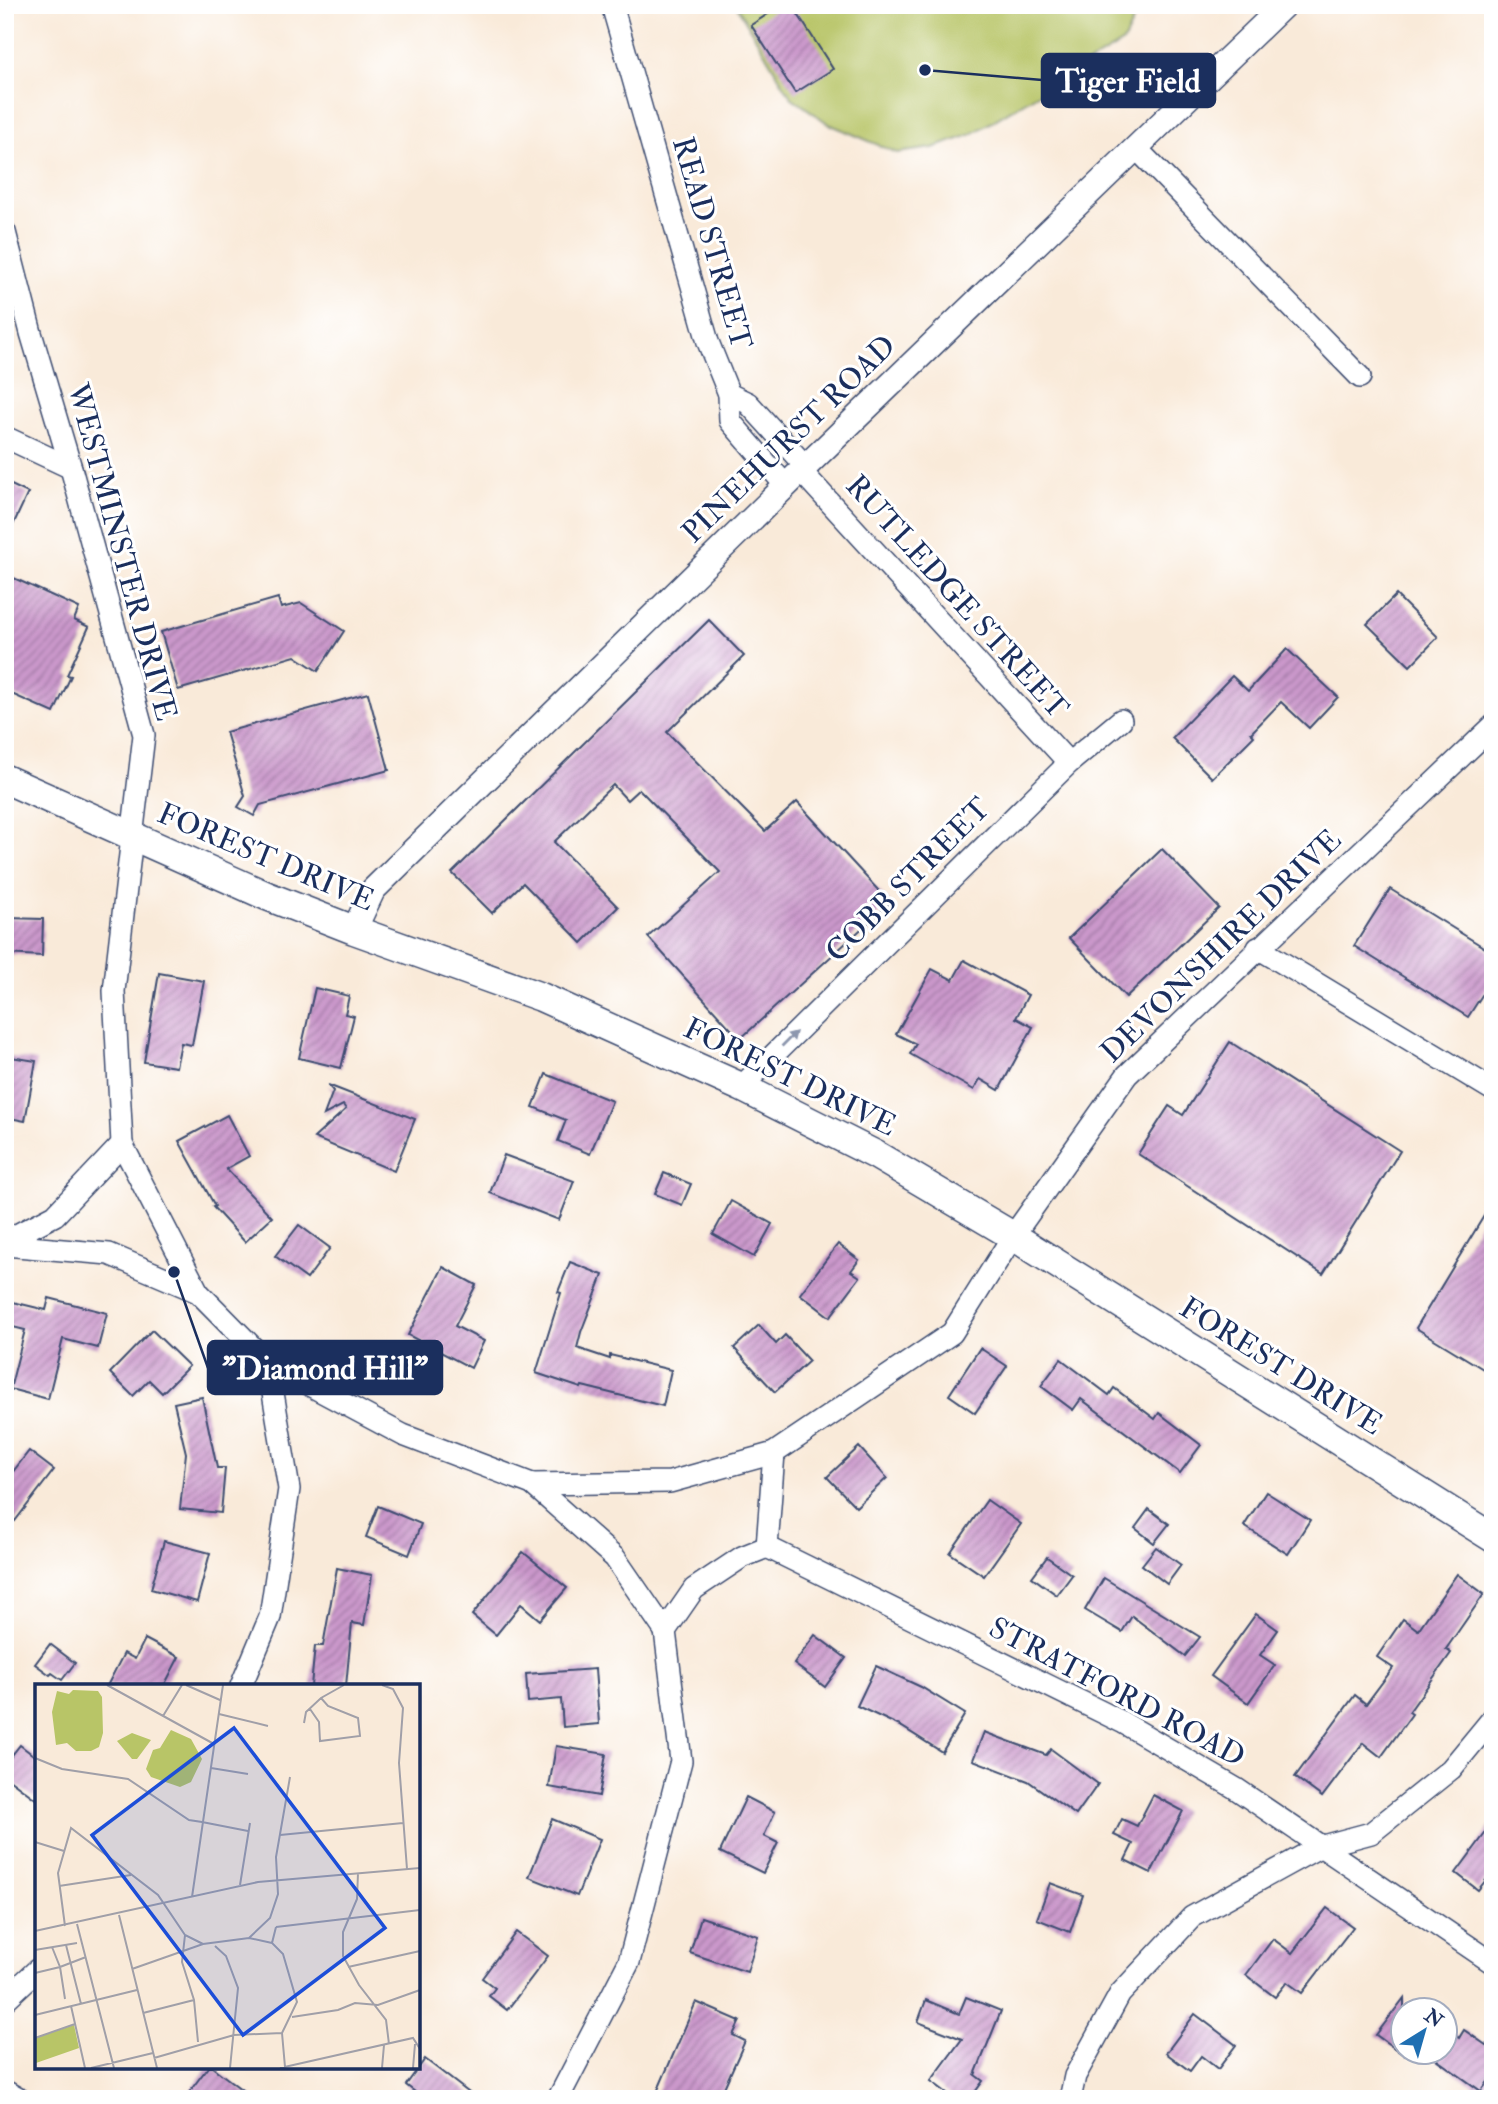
<svg xmlns="http://www.w3.org/2000/svg" width="1498" height="2104" font-family="'IM FELL Double Pica',serif">
	<style>
		.garden { fill: #b8c567; stroke: #6a7a62; stroke-width: 2 }
		.building { fill: url(#building-hatch) }
		.lines { fill: none; stroke-linecap: round; stroke-linejoin: round }
		.minor-casing { stroke: #3c4b70; stroke-width: 24 }
		.tertiary-casing { stroke: #3c4b70; stroke-width: 27 }
		.secondary-casing { stroke: #3c4b70; stroke-width: 31 }
		.minor { stroke: #fff; stroke-width: 21 }
		.tertiary { stroke: #fff; stroke-width: 24 }
		.secondary { stroke: #fff; stroke-width: 28 }
		.oneway { fill: #8d97ae }
		.labels { text-anchor: middle; dominant-baseline: central; stroke-width: 6; stroke-linejoin: round; paint-order: stroke }
		.street-label { font-size: 30px; fill: #1b2f5e; stroke: #fff }
		.inset-road { fill: none; stroke: #a09fa8; stroke-width: 2 }
		.view { fill: #1d4ed8; fill-opacity: 0.15; stroke: #1d4ed8; stroke-width: 3.5 }
		.inset-edge { fill: none; stroke: #1b2f5e; stroke-width: 3.5 }
		.leader { fill: none; stroke: #1b2f5e; stroke-width: 2.5 }
		.callout-dot { fill: #1b2f5e; stroke: #fff; stroke-width: 2.5 }
		.callout { fill: #1b2f5e; stroke: #1b2f5e; stroke-width: 2.5 }
		.callout-label { font-size: 32px; text-anchor: middle; font-weight: bold; fill: #fff }
	</style>
	<defs>
		<pattern id="building-hatch" width="6" height="6" patternUnits="userSpaceOnUse" patternTransform="scale(1.75)"><rect width="6" height="6" fill="#cb98cb"/><path d="M-1 1l2-2M0 6l6-6M5 7l2-2" fill="none" stroke="#a47ca8"/></pattern>
	</defs>
	<rect width="100%" height="100%" fill="#fff"/>
	<filter id="ink" filterUnits="userSpaceOnUse"><feTurbulence type="fractalNoise" baseFrequency=".0143" numOctaves="2"/><feDisplacementMap in="SourceGraphic" scale="14" xChannelSelector="R" yChannelSelector="G"/><feConvolveMatrix kernelMatrix="1 2 1 2 8 2 1 2 1" color-interpolation-filters="sRGB"/></filter>
	<filter id="wash" filterUnits="userSpaceOnUse"><feTurbulence type="fractalNoise" baseFrequency=".00686" numOctaves="4" result="noise"/><feDisplacementMap in="SourceGraphic" scale="28" xChannelSelector="R" yChannelSelector="G"/><feGaussianBlur stdDeviation="1.57" result="paint"/><feColorMatrix in="noise" values="0 0 0 0 0 0 0 0 0 0 0 0 0 0 0 0 0 1.4 0 .05"/><feComposite in="paint" operator="in"/></filter>
	<g filter="url(#wash)">
		<rect width="100%" height="100%" fill="#f9ead9"/>
		<path class="garden" d="M736 5H1141L1123 42 970 135 933 148 897 153 829 124 791 97Z"/>
		<g id="blocks">
			<g class="building">
				<path d="M782 5H792L833 69 795 93 751 25Z"/>
				<path d="M5 482 28 493 5 542Z"/>
				<path d="M5 574 79 608 74 620 89 627 67 675 71 676 54 713 5 691Z"/>
				<path d="M1396 595 1438 637 1410 666 1367 624Z"/>
				<path d="M278 598 281 608 301 603 344 631 318 671 295 656 178 690 161 632Z"/>
				<path d="M709 620 744 656 667 732 765 831 797 802 890 903 740 1039 648 937 720 872 639 789 627 800 613 785 554 842 618 907 582 943 523 883 492 913 452 873Z"/>
				<path d="M1287 649 1338 697 1309 728 1281 702 1251 733 1254 736 1212 778 1172 738 1232 676 1248 691Z"/>
				<path d="M368 693 389 770 260 805 254 816 238 807 245 796 226 732Z"/>
				<path d="M1162 849 1219 908 1126 997 1069 938Z"/>
				<path d="M1390 889 1493 953V978L1468 1017 1354 946Z"/>
				<path d="M7 918 43 919 42 956 5 954Z"/>
				<path d="M964 960 1028 995 1016 1018 1033 1027 999 1090 980 1079 974 1090 910 1054 916 1044 896 1034 932 969 953 980Z"/>
				<path d="M159 973 204 981 192 1045 181 1043 176 1067 144 1062Z"/>
				<path d="M315 988 349 996 345 1014 354 1016 341 1068 299 1058Z"/>
				<path d="M1230 1042 1400 1151 1323 1274 1138 1154 1169 1106 1183 1115Z"/>
				<path d="M5 1056 36 1061 25 1121 5 1117Z"/>
				<path d="M546 1074 612 1101 590 1154 558 1141 566 1120 533 1107Z"/>
				<path d="M328 1085 415 1119 394 1171 314 1138 346 1109 343 1105 324 1115 333 1091Z"/>
				<path d="M227 1115 249 1156 226 1169 272 1217 245 1242 213 1207 215 1206 179 1141Z"/>
				<path d="M504 1155 574 1181 559 1220 490 1193Z"/>
				<path d="M664 1173 691 1184 682 1205 655 1194Z"/>
				<path d="M731 1201 772 1224 754 1257 713 1234Z"/>
				<path d="M1493 1201V1375L1416 1328Z"/>
				<path d="M299 1225 330 1248 307 1279 275 1256Z"/>
				<path d="M838 1244 859 1260 851 1271 860 1277 830 1317 800 1294Z"/>
				<path d="M570 1262 603 1275 581 1332 577 1348 610 1359V1355L671 1370 663 1406 582 1386 581 1388 536 1373 561 1293 558 1292Z"/>
				<path d="M443 1267 476 1285 455 1326 484 1341 471 1368 408 1335Z"/>
				<path d="M49 1298 107 1313 98 1348 63 1339 48 1399 10 1389 25 1330 5 1325V1300L46 1310Z"/>
				<path d="M759 1325 776 1344 785 1335 809 1361 775 1392 734 1348Z"/>
				<path d="M152 1330 189 1366 162 1393 149 1380 133 1396 110 1373Z"/>
				<path d="M980 1348 1007 1366 975 1413 949 1395Z"/>
				<path d="M1061 1359 1109 1395 1114 1388 1155 1419 1159 1413 1201 1445 1180 1473 1081 1399 1073 1410 1041 1386Z"/>
				<path d="M202 1397 217 1468H225L221 1513 180 1509 186 1453 174 1403Z"/>
				<path d="M859 1447 887 1478 856 1507 827 1477Z"/>
				<path d="M29 1451 54 1470 15 1521 5 1513V1482Z"/>
				<path d="M1266 1492 1310 1520 1288 1554 1244 1526Z"/>
				<path d="M987 1500 1021 1524 984 1576 950 1553Z"/>
				<path d="M378 1506 421 1524 409 1555 366 1537Z"/>
				<path d="M1149 1509 1169 1524 1154 1543 1135 1528Z"/>
				<path d="M164 1541 210 1553 197 1602 151 1589Z"/>
				<path d="M1156 1547 1181 1565 1167 1584 1142 1565Z"/>
				<path d="M523 1552 567 1588 540 1620 521 1604 496 1635 472 1615Z"/>
				<path d="M1047 1557 1072 1575 1057 1595 1032 1577Z"/>
				<path d="M337 1568 372 1575 364 1625 352 1623 346 1686H311L315 1646H323Z"/>
				<path d="M1457 1574 1484 1594 1446 1649 1451 1653 1409 1712 1412 1714 1381 1757 1363 1743 1322 1797 1295 1777 1355 1695 1366 1704 1393 1668 1377 1657 1403 1619 1418 1630Z"/>
				<path d="M1104 1578 1200 1637 1185 1656 1132 1616 1122 1632 1085 1610Z"/>
				<path d="M1256 1614 1278 1630 1260 1655 1275 1665 1248 1703 1211 1676Z"/>
				<path d="M815 1635 846 1658 825 1687 794 1664Z"/>
				<path d="M145 1639 179 1657 164 1686H107L124 1653 135 1659Z"/>
				<path d="M50 1644 75 1663 62 1680 52 1673 50 1675 35 1664Z"/>
				<path d="M876 1666 921 1687 965 1714 942 1752 902 1727 857 1706Z"/>
				<path d="M595 1669 599 1724 563 1727 561 1699 528 1702 526 1674Z"/>
				<path d="M984 1732 1046 1755 1051 1749 1098 1784 1076 1815 1028 1781 973 1760Z"/>
				<path d="M20 1745 37 1758V1800L5 1776V1764Z"/>
				<path d="M556 1746 606 1754 599 1796 549 1787Z"/>
				<path d="M1153 1795 1183 1811 1151 1873 1125 1860 1133 1844 1114 1835 1122 1819 1137 1826Z"/>
				<path d="M746 1797 775 1812 764 1836 778 1843 763 1873 720 1852Z"/>
				<path d="M552 1819 600 1839 577 1896 529 1877Z"/>
				<path d="M1493 1823V1871L1478 1890 1456 1873Z"/>
				<path d="M1050 1883 1083 1895 1070 1932 1037 1919Z"/>
				<path d="M1327 1908 1353 1927 1302 1993 1287 1982 1275 1997 1246 1975 1273 1939 1292 1953Z"/>
				<path d="M701 1917 758 1936 747 1972 690 1953Z"/>
				<path d="M516 1932 548 1956 507 2010 489 1996 495 1988 482 1978Z"/>
				<path d="M966 1997 1001 2011 975 2075 983 2081 970 2099H955L931 2081 962 2039 918 2022 926 2000 959 2014Z"/>
				<path d="M1404 1998V2055L1376 2035Z"/>
				<path d="M696 2002 740 2021 733 2035 745 2041 719 2099H654Z"/>
				<path d="M1195 2014 1236 2045 1218 2069 1201 2056 1190 2071 1166 2053Z"/>
				<path d="M1446 2028 1459 2038 1464 2030 1493 2050V2075L1481 2091 1426 2052H1446Z"/>
				<path d="M425 2059 477 2099H424L406 2085Z"/>
				<path d="M208 2067H212L254 2099H184Z"/>
			</g>
		</g>
	</g>
	<g filter="url(#ink)">
		<use href="#blocks" fill-opacity="0" stroke="#3c4b70" stroke-width="2"/>
		<g class="lines">
			<g class="minor-casing">
				<g id="minor">
					<path d="M612 5 708 342 729 394 730 421 786 486"/>
					<path d="M1136 148 1360 377"/>
					<path d="M5 232 31 333 71 468 144 735 114 991 122 1144 198 1292"/>
					<path d="M729 394 748 403 806 467"/>
					<path d="M5 437 71 468"/>
					<path d="M801 471 1069 763"/>
					<path d="M1258 948 1493 1090"/>
					<path d="M741 1087 1069 763 1121 720"/>
					<path d="M5 1241 55 1215 122 1144"/>
					<path d="M5 1245 109 1254 198 1292 268 1363 403 1435 532 1484 615 1558 665 1631"/>
					<path d="M532 1484 670 1482 774 1453 952 1333 1013 1236 1127 1075 1493 726"/>
					<path d="M767 1547 1122 1722 1235 1788 1493 1963"/>
					<path d="M767 1547 774 1453"/>
					<path d="M241 1686 270 1617 289 1489 268 1363"/>
					<path d="M5 2000 37 1970"/>
					<path d="M5 2091 19 2099"/>
					<path d="M558 2099 629 1962 681 1761 665 1631 694 1589 742 1557 767 1547"/>
					<path d="M1070 2099 1075 2076 1120 1994 1192 1917 1319 1847 1371 1833 1451 1769 1493 1718"/>
				</g>
			</g>
			<g class="tertiary-casing">
				<path id="tertiary" d="M354 930 373 890 801 471 1284 5"/>
			</g>
			<g class="secondary-casing">
				<path id="secondary" d="M5 779 267 896 354 930 541 997 741 1087 876 1155 1013 1236 1493 1538"/>
			</g>
			<use href="#minor" class="minor"/>
			<use href="#tertiary" class="tertiary"/>
			<use href="#secondary" class="secondary"/>
		</g>
		<defs><path id="oneway-solid" d="M-6-.8H1V-3.2L6.5 0L1 3.2V.8H-6Z" transform="scale(1.75)"/></defs>
		<use class="oneway" href="#oneway-solid" transform="translate(789 1039) rotate(-45)"/>
	</g>
	<g class="labels">
		<g class="street-label">
			<text transform="translate(712 243) rotate(74)">READ STREET</text>
			<text transform="translate(789 439) rotate(-44)">PINEHURST ROAD</text>
			<text transform="translate(122 552) rotate(75)">WESTMINSTER DRIVE</text>
			<text transform="translate(957 597) rotate(48)">RUTLEDGE STREET</text>
			<text transform="translate(266 857) rotate(23)">FOREST DRIVE</text>
			<text transform="translate(908 880) rotate(-45)">COBB STREET</text>
			<text transform="translate(1221 946) rotate(-44)">DEVONSHIRE DRIVE</text>
			<text transform="translate(790 1077) rotate(26)">FOREST DRIVE</text>
			<text transform="translate(1281 1366) rotate(32)">FOREST DRIVE</text>
			<text transform="translate(1117 1692) rotate(28)">STRATFORD ROAD</text>
		</g>
	</g>
	<g transform="translate(35 1684)">
		<rect width="385" height="385" fill="#f9ead9"/>
		<path d="M39 341 44 364 1 379 0 384V354Z" fill="#b8c567"/>
		<path d="M38 6 63 7 67 13 68 49 64 63 56 67H41L32 59 21 61 17 28 22 7 34 10ZM136 46 156 55 167 75 156 98 145 103 116 93 111 85 118 66 125 64ZM97 49 116 56 102 75H97L82 57Z" fill="#b8c567"/>
		<path class="inset-road" d="M72 1 179 60M151 1 185 16M347 1 358 5 368 24 364 79 372 185M275 25 284 38 285 57 325 52 323 34 293 22 286 14M184 30 233 42M128 32 147 1M269 39 271 28 286 14 309 1M0 74 27 85 93 95 154 136 167 138M176 84 213 90M167 138 213 147M245 151 368 139M0 158 29 167M323 189 322 215 308 248V272L324 301 351 336 354 360M205 201 215 139M24 202 96 191M157 213 188 1M84 231 122 384M42 240 79 384M30 242 23 189 36 144 123 211 150 251 168 260M241 243 385 226M241 243 237 259 248 270 262 318 247 349M0 247 223 198 385 184M150 251 147 278 159 316 163 358M214 254 235 234 243 210 241 173 255 93M31 261 46 320M180 262 191 272 203 304 195 384M0 266 42 259M313 283 385 267M97 285 168 260 214 254 237 259M0 289 25 283 17 263M30 315 25 283 51 273M36 322 50 384M108 329 159 316M0 331 102 306M257 333 303 326 320 319 343 321 385 306M247 349 250 383M0 354 40 340M119 374 199 351 247 349M56 384 118 369M245 384 378 354 385 365M347 384 349 361M378 384 380 360"/>
		<path class="view" d="M199 44 350 244 208 351 57 151Z"/>
		<rect width="385" height="385" class="inset-edge"/>
	</g>
	<path class="leader" d="M925 70L1042 80M174 1272L208 1368"/>
	<g class="callout-dot">
		<circle cx="925" cy="70" r="7"/>
		<circle cx="174" cy="1272" r="7"/>
	</g>
	<g class="callout">
		<rect x="1042" y="54" width="173" height="53" rx="7"/>
		<rect x="208" y="1341" width="234" height="53" rx="7"/>
	</g>
	<g class="callout-label">
		<text x="1128" y="92">Tiger Field</text>
		<text x="325" y="1379">"Diamond Hill"</text>
	</g>
	<rect width="1498" height="2104" fill="none" stroke="#fff" stroke-width="28"/>
	<g transform="translate(1424 2031) rotate(37)"><circle r="33" fill="#ffffff" stroke="#a4acbf" stroke-width="2"/>
	<path d="M0-5L12 26L0 18L-12 26Z" fill="#1f6fb2"/>
	<text y="-10" font-size="19" font-weight="bold" text-anchor="middle" fill="#1b2f5e">N</text>
	</g>
</svg>
